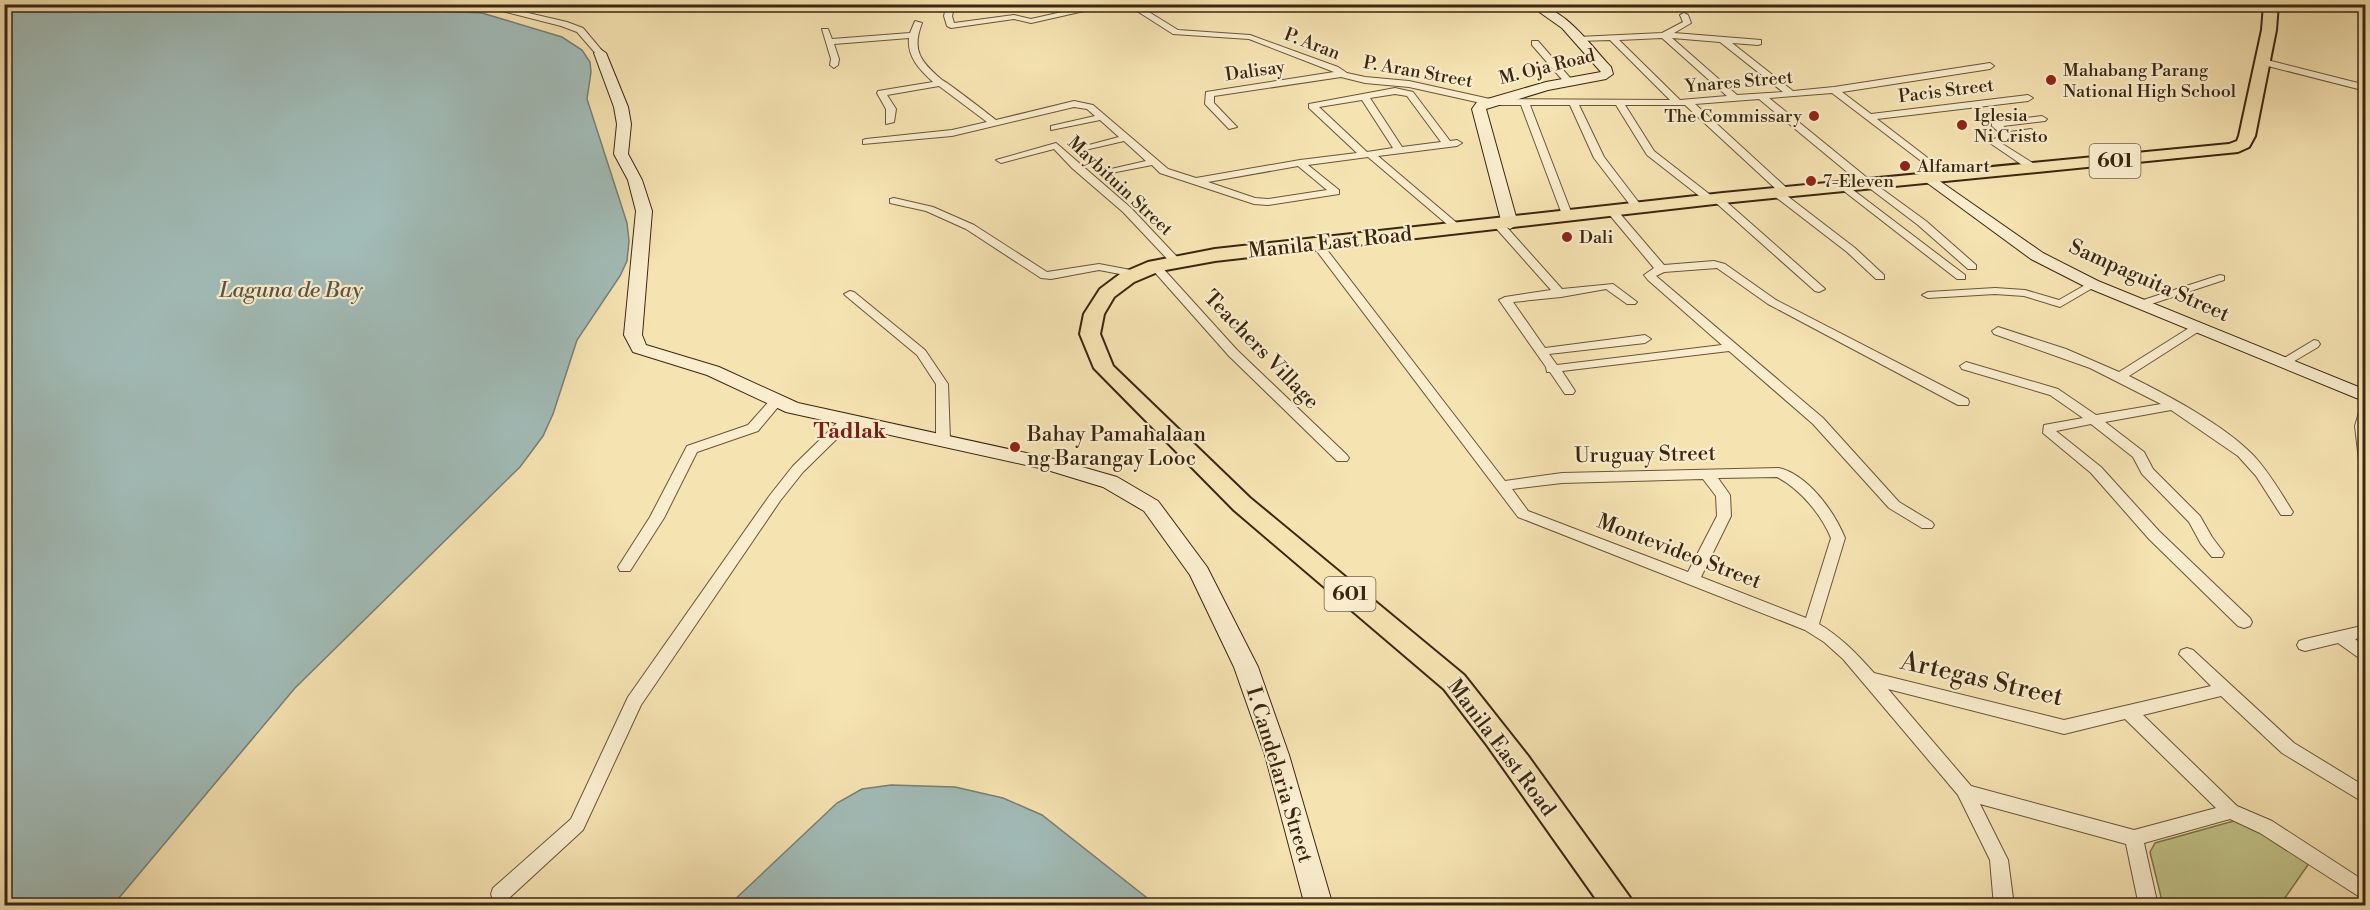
<svg xmlns="http://www.w3.org/2000/svg" width="2370" height="910" font-family="'Libre Bodoni',serif">
	<style>
		.green { fill: #c0c389; stroke: #7e744c; stroke-width: 1.5 }
		.water { fill: #a1bbb7; stroke: #787f74; stroke-width: 1.5 }
		.lines { fill: none; stroke-linecap: round; stroke-linejoin: round }
		.street-casing { stroke: #6a5538; stroke-width: 2 }
		.secondary-casing { stroke: #3b2610; stroke-width: 2 }
		.primary-casing { stroke: #3b2610; stroke-width: 4 }
		.street { fill: #f9edcd; fill-rule: evenodd }
		.secondary { fill: #f9edcd; fill-rule: evenodd }
		.primary { fill: #f6e3b2; fill-rule: evenodd }
		.poi-dot { fill: #8f2418; stroke: #f9edcd; stroke-width: 2 }
		.labels { text-anchor: middle; dominant-baseline: central; stroke-width: 4.5; stroke-linejoin: round; paint-order: stroke }
		.far-street-label { font-size: 18px; fill: #3b2610; stroke: #f9edcd }
		.far-poi-label { font-size: 18px; fill: #3b2610; stroke: #f9edcd; text-anchor: start }
		.shield { fill: #f9edcd; stroke: #746249; stroke-width: 1.5 }
		.shield-label { font-size: 20px; font-weight: bold; fill: #3b2610 }
		.street-label { font-size: 21px; fill: #3b2610; stroke: #f9edcd }
		.poi-label { font-size: 21px; fill: #3b2610; stroke: #f9edcd; text-anchor: start }
		.water-label { font-size: 22px; font-style: italic; fill: #5a5342; stroke: #f9edcd }
		.neighbourhood-label { font-size: 22px; font-weight: bold; fill: #7a1f14; stroke: #f9edcd }
		.near-street-label { font-size: 26px; fill: #3b2610; stroke: #f9edcd }
	</style>
	<rect width="100%" height="100%" fill="#f6e3b2"/>
	<filter id="stains"><feTurbulence type="fractalNoise" baseFrequency=".00333" numOctaves="4"/><feColorMatrix values="0 0 0 0 .2 0 0 0 0 .09 0 0 0 0 .02 0 0 0 .5 -.17"/></filter>
	<radialGradient id="worn" r=".72"><stop offset=".6" stop-color="#630" stop-opacity="0"/><stop offset="1" stop-color="#630" stop-opacity=".3"/></radialGradient>
	<path class="green" d="M2237 820 2245 822 2310 862 2280 905H2163L2150 852 2155 843Z"/>
	<g class="water">
		<path d="M5 5H418L435 11 482 13 562 37 582 50 590 62 591 72 587 99 627 223 629 241 627 261 620 276 577 340 553 414 543 436 520 467 295 688 113 905 5 906Z"/>
		<path d="M891 785 955 787 1003 798 1042 815 1156 905H729L837 803 862 789Z"/>
	</g>
	<g class="lines">
		<g class="street-casing">
			<g id="street">
				<path d="M423 4 446 7 498 6 567 22 583 28 604 53 597 55 577 32 561 26 498 10 446 11Z"/>
				<path d="M947 4H955L952 16 954 23 1014 15 1031 19 1097 4H1115L1031 23 1014 19 951 28 947 26 944 16Z"/>
				<path d="M1126 4H1136L1178 30 1250 35 1338 67 1347 73 1365 77 1409 81 1490 99 1670 100 1610 40 1578 41 1574 39 1578 37 1662 33 1683 22 1680 15 1684 13 1688 15 1691 23 1674 33 1761 40V44L1758 45 1732 43 1793 91 1834 87 1990 63 1994 66 1990 69 1842 92 1871 114 2028 95 2033 98 2028 101 1877 119 1950 175V179L1946 180 1832 93 1769 98 1871 181 1926 221 1976 265V269H1968L1918 225 1868 187 1864 186 1759 99 1695 104 1789 190 1790 192 1786 195 1855 248 1884 275V279H1876L1847 252 1773 195 1772 193 1777 190 1685 105H1625L1654 151 1713 197H1721L1823 287 1825 289 1819 292 1815 291 1715 202H1707L1647 155 1616 105H1579L1604 157 1643 208 1638 211 1634 210 1594 158 1570 105H1530L1573 217 1568 220 1563 217 1521 105H1490L1409 87 1365 83 1341 77 1214 96V103L1237 127 1229 129 1205 104 1206 92 1334 72 1249 39 1173 34ZM1662 38 1727 96 1680 100 1619 40ZM1672 38 1720 42 1783 92 1737 95Z"/>
				<path d="M2346 4 2366 5V10L2347 6Z"/>
				<path d="M915 21 922 23C911 51 921 62 942 80 947 82 987 113 996 120L1074 101 1093 105 1168 169 1196 178 1300 160 1357 153 1309 108V104L1395 88 1413 92 1450 141 1457 140 1462 143 1457 146 1378 156 1464 229 1459 232 1455 231 1368 157 1308 165 1339 190V194L1268 205 1254 204 1160 173 1152 165 1111 173V169L1146 161 1124 141 1085 150V146L1119 137 1100 120 1051 130V126L1095 116 1087 109 1074 107 952 136 863 144V140L866 139 952 130 987 122 939 86 887 95 896 109 894 122 886 124V109L877 93 878 91 933 82C920 70 907 57 909 38L834 44 839 59 838 65 834 68 830 65 831 59 822 29H828L832 39 910 33ZM1395 94 1407 96 1441 142 1402 147 1370 98ZM1362 100 1393 148 1367 152 1319 107ZM1298 166 1327 190 1268 199 1255 198 1208 182Z"/>
				<path d="M1532 41H1538L1572 80V84H1566L1532 45Z"/>
				<path d="M2263 59 2366 85V91L2260 64 2259 62Z"/>
				<path d="M2042 116 2047 119 2045 121 2003 126 2010 132 2031 129 2036 132 2016 137 2015 140 2001 143 2039 167V171H2031L1987 141 2003 136 1992 126V122Z"/>
				<path d="M1056 143 1131 208 1180 260V264H1172L1123 212 1072 168 1054 149 1001 163 996 160Z"/>
				<path d="M1844 183 1965 275V279H1957L1840 188V184Z"/>
				<path d="M894 198 933 207 974 225 1047 272 1099 264 1136 271 1142 274 1136 277 1099 270 1051 279 1041 278 966 229 926 211 890 203V199Z"/>
				<path d="M1612 208 1616 209 1664 265 1714 261 1725 264 1776 300 1968 399 1969 402 1968 405H1958L1768 304 1717 268 1664 272 1656 276 1823 418 1899 502 1932 522 1934 525 1932 528H1922L1889 508 1813 424 1729 351 1562 371 1575 391 1573 394H1565L1550 372H1547L1546 367 1499 300 1505 297 1551 290 1495 227V223H1503L1562 289 1613 284 1637 302 1635 304H1627L1606 289 1561 297 1513 302 1545 348 1645 335 1651 339 1645 343 1549 354 1557 365 1722 345 1648 280 1644 275 1654 268 1608 213 1607 211Z"/>
				<path d="M1317 241 1321 242 1505 481 1562 473 1779 468C1808 475 1834 511 1845 538L1819 624C1841 637 1857 654 1874 673L2064 720 2211 686 2179 654 2181 650 2187 648 2193 650 2294 743 2366 787V804L2282 753 2221 696 2143 715 2237 806 2272 821 2366 882V901L2260 833 2230 819 2144 843 2158 906H2139L2126 844 1980 804 2008 860 2014 906H1994L1990 860 1958 795 1843 659 1824 642 1805 630 1518 517 1313 246V242ZM1777 477C1800 489 1821 514 1831 538L1806 618 1701 577 1731 516 1730 495 1718 478ZM1703 479 1716 496 1717 516 1688 572 1528 511 1512 489 1562 483ZM1888 689 2064 734 2125 719 2216 808 2134 830 1971 786Z"/>
				<path d="M1155 263 1159 264 1237 350 1347 455 1349 458 1347 461H1337L1229 356 1151 268 1149 266Z"/>
				<path d="M2220 275 2224 276V280L2145 306H2137L2135 304 2137 302Z"/>
				<path d="M2092 281 2096 282V286L2060 307 2024 296 1995 294 1928 298 1922 295 1928 292 1995 288 2025 290 2059 300Z"/>
				<path d="M850 291 854 292 925 350 948 384 950 440 948 443H938L936 440V384L917 355 846 296 844 294Z"/>
				<path d="M2197 323 2201 324 2203 327 2201 330 2129 376C2167 395 2223 424 2253 455 2269 472 2281 493 2293 512L2291 515H2281L2256 476 2238 456 2171 410 2105 422 2144 452 2153 469 2200 516 2212 537 2224 553 2222 557H2212L2201 544 2189 522 2142 474 2133 457 2091 424 2056 431 2101 467 2159 531 2250 618 2252 622 2250 626 2244 628 2238 626 2149 539 2091 473 2043 433 2044 425 2083 418 2050 395 1962 369 1960 366 1966 362 2058 389 2096 415 2161 404 2090 368 1994 334 1992 331 1998 327 2066 349 2119 372Z"/>
				<path d="M2314 340 2318 341 2320 344 2318 347 2286 366H2278L2276 363Z"/>
				<path d="M777 397 783 401 758 431 697 452 664 518 630 571H620L618 567 650 517 687 446 748 425 772 398Z"/>
				<path d="M2366 405V464L2359 460 2355 426 2360 409Z"/>
				<path d="M847 417 852 418 854 421 852 424 803 472 780 501 641 705 583 830 507 900 500 903 493 900 491 894 493 888 571 819 628 697 770 495 793 466 842 418Z"/>
				<path d="M2366 625V637L2355 639 2366 648V663L2338 643 2305 651 2299 649 2297 645 2299 641 2305 639Z"/>
			</g>
		</g>
		<g class="secondary-casing">
			<g id="secondary">
				<path d="M1528 4C1563 4 1589 44 1611 67L1613 74 1606 79 1548 90 1486 109 1518 224 1510 229 1502 224 1472 109 1477 102 1546 82 1601 72 1562 28Z"/>
				<path d="M600 49 606 53 628 107 631 124 628 154 642 180 652 211 642 335 646 345 719 367 798 403 1054 459 1117 477 1158 501 1207 567 1258 667 1289 755 1333 906H1305L1265 755 1234 667 1190 575 1144 511 1103 487 1044 469 786 412 707 375 633 352 624 335 636 211 628 180 614 154 617 124 614 107 594 53Z"/>
				<path d="M1931 175 2043 253 2098 281 2366 390V402L2086 287 2031 259 1926 182 1924 179Z"/>
			</g>
		</g>
		<g class="primary-casing">
			<path id="primary" d="M2264 4H2278L2276 30 2255 136 2249 147 2238 152 1723 203 1215 261 1160 271 1134 282 1114 297 1104 314 1100 334 1113 366 1250 498 1464 675 1528 756 1636 906H1601L1487 745 1444 689 1234 510 1094 368 1080 334 1084 314 1100 289 1120 274 1148 262 1215 249 1723 193 2229 144 2237 141 2239 136 2262 30Z"/>
		</g>
		<use href="#street" class="street"/>
		<use href="#secondary" class="secondary"/>
		<use href="#primary" class="primary"/>
	</g>
	<g class="poi-dot">
		<circle cx="2051" cy="80" r="6"/>
		<circle cx="1814" cy="116" r="6"/>
		<circle cx="1962" cy="125" r="6"/>
		<circle cx="1905" cy="166" r="6"/>
		<circle cx="1811" cy="181" r="6"/>
		<circle cx="1567" cy="237" r="6"/>
		<circle cx="1015" cy="447" r="6"/>
	</g>
	<g class="labels">
		<g class="far-street-label">
			<text transform="translate(1312 44) rotate(21)">P. Aran</text>
			<text transform="translate(1547 67) rotate(-14)">M. Oja Road</text>
			<text transform="translate(1255 71) rotate(-8)">Dalisay</text>
			<text transform="translate(1418 72) rotate(10)">P. Aran Street</text>
			<text transform="translate(1739 82) rotate(-5)">Ynares Street</text>
			<text transform="translate(1946 91) rotate(-7)">Pacis Street</text>
			<text transform="translate(1120 186) rotate(43)">Maybituin Street</text>
		</g>
		<g class="far-poi-label">
			<text x="2063" y="70">Mahabang Parang<tspan x="2063" dy="21">National High School</tspan></text>
			<text x="1974" y="115">Iglesia<tspan x="1974" dy="21">Ni Cristo</tspan></text>
			<text x="1802" y="116" text-anchor="end">The Commissary</text>
			<text x="1917" y="166">Alfamart</text>
			<text x="1823" y="181">7-Eleven</text>
			<text x="1579" y="237">Dali</text>
		</g>
		<g class="shield">
			<rect x="2089.5" y="144" width="51" height="34" rx="4.5"/>
			<rect x="1324.5" y="577" width="51" height="34" rx="4.5"/>
		</g>
		<g class="shield-label">
			<text x="2115" y="161">601</text>
			<text x="1350" y="594">601</text>
		</g>
		<g class="street-label">
			<text transform="translate(1330 243) rotate(-6)">Manila East Road</text>
			<text transform="translate(2149 281) rotate(24)">Sampaguita Street</text>
			<text transform="translate(1261 350) rotate(46)">Teachers Village</text>
			<text transform="translate(1645 455) rotate(-1)">Uruguay Street</text>
			<text transform="translate(1679 552) rotate(21)">Montevideo Street</text>
			<text transform="translate(1501 748) rotate(53)">Manila East Road</text>
			<text transform="translate(1279 775) rotate(73)">I. Candelaria Street</text>
		</g>
		<g class="poi-label">
			<text x="1027" y="435">Bahay Pamahalaan<tspan x="1027" dy="24">ng Barangay Looc</tspan></text>
		</g>
		<g class="water-label">
			<text x="291" y="290">Laguna de Bay</text>
		</g>
		<g class="neighbourhood-label">
			<text x="850" y="431">Tadlak</text>
		</g>
		<g class="near-street-label">
			<text transform="translate(1982 679) rotate(13)">Artegas Street</text>
		</g>
	</g>
	<rect width="2370" height="910" fill="none" stroke="#f6e3b2" stroke-width="24"/>
	<rect x="6" y="6" width="2358" height="898" fill="none" stroke="#3b2610" stroke-width="3"/>
	<rect x="12" y="12" width="2346" height="886" fill="none" stroke="#3b2610" stroke-width="1.5"/>
	<rect width="100%" height="100%" filter="url(#stains)"/>
	<rect width="100%" height="100%" fill="url(#worn)"/>
</svg>
